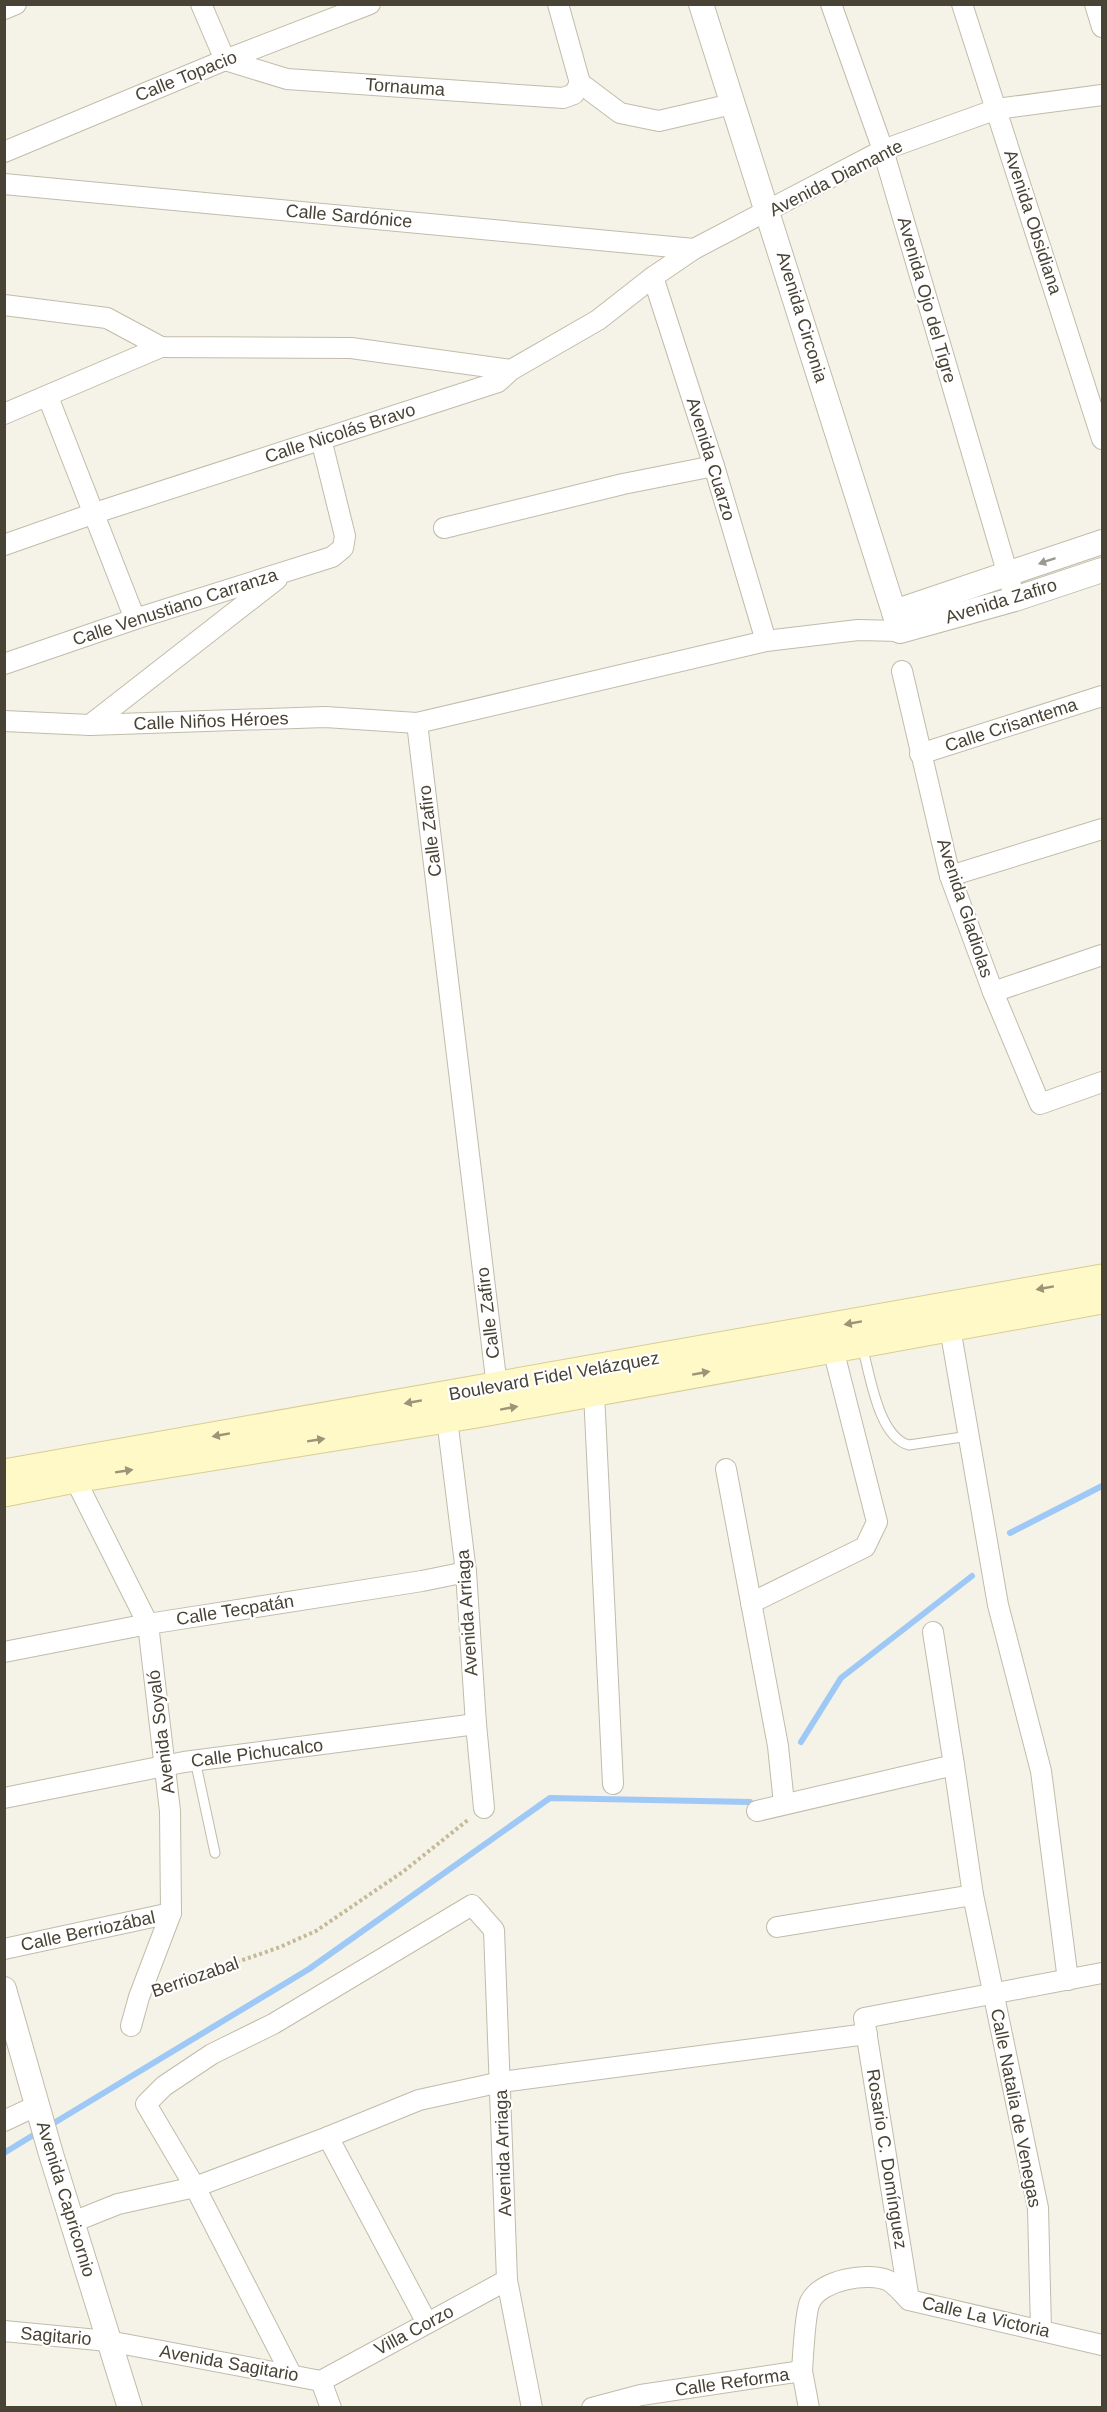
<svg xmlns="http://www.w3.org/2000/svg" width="1107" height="2412" font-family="Arial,sans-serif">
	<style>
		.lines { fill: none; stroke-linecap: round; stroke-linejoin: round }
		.stream { stroke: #9ec8f6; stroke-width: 6 }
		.service-casing { stroke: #c1bca9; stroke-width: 11 }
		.minor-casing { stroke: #c1bca9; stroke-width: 22 }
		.tertiary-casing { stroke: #c1bca9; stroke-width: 26 }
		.secondary-casing { stroke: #d9ce93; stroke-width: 29 }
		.path { stroke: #c4ba99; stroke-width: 4; stroke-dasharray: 3 3; stroke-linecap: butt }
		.service { stroke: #fff; stroke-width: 9 }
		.minor { stroke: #fff; stroke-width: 20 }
		.tertiary { stroke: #fff; stroke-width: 24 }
		.secondary { stroke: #fff8c7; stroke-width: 27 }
		.oneway { fill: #9b9890 }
		.oneway2 { fill: #9b9477 }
		.labels { text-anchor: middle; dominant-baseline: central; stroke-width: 4.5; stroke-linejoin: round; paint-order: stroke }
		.street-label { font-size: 18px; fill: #494335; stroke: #fff }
	</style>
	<rect width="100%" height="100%" fill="#f5f2e7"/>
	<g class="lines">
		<g class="stream">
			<path d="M1010 1533 1102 1486"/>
			<path d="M801 1742 841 1678 972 1576"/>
			<path d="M49 2126 309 1969 550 1798 750 1802"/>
			<path d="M4 2153 40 2131"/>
		</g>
		<g class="service-casing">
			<g id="service">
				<path d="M862 1346C870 1374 878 1437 909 1445L969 1436"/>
				<path d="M195 1760 215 1853"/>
			</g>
		</g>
		<g class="minor-casing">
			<g id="minor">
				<path d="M201 4 225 60 287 79 563 98 574 94 580 83"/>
				<path d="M558 4 580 83"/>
				<path d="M831 4 883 150 1015 599"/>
				<path d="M962 4 1102 439"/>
				<path d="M1095 4 1102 27"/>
				<path d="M4 9 16 4"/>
				<path d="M580 83 620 113 659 121 732 104"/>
				<path d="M4 152 225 60 370 4"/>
				<path d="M4 184 694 249"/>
				<path d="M653 277 714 466 766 641"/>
				<path d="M4 305 107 318 161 347 351 348 511 370"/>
				<path d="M48 397 135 619"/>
				<path d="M4 414 161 347"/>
				<path d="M444 528 623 484 714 466"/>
				<path d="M4 545 92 514 498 382 511 370 598 320 653 277 694 249 883 150 997 109 1102 95"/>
				<path d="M4 664 135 619 332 557 343 548 345 536 321 439"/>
				<path d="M902 671 950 876 993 992 1040 1104 1102 1082"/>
				<path d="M4 721 90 725 325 717 417 723 766 641 858 630 900 631"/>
				<path d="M417 723 497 1387"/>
				<path d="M90 725 277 579"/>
				<path d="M920 754 1102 696"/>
				<path d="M950 876 1102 829"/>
				<path d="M993 992 1102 955"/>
				<path d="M950 1328 998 1605 1041 1771 1068 1980"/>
				<path d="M594 1393 613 1784"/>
				<path d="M447 1419 466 1572 476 1724 484 1808"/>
				<path d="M726 1469 778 1746 784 1804"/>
				<path d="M75 1479 148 1624 170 1811 171 1913 139 1997 131 2026"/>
				<path d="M751 1603 865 1547 877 1522 833 1349"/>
				<path d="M933 1632 954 1765"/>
				<path d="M4 1652 148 1624 422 1581 466 1572"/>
				<path d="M4 1798 184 1762 476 1724"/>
				<path d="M757 1811 954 1765 973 1895 1038 2208 1041 2330"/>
				<path d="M777 1927 973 1895"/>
				<path d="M4 1949 171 1913"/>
				<path d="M4 2121 38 2105"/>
				<path d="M73 2222 118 2204 195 2187 328 2137"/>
				<path d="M909 2300 864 2018 1102 1973"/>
				<path d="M427 2323 328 2137 419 2100 501 2082 867 2034"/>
				<path d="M4 2331 108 2341 321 2381"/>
				<path d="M802 2371C803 2357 805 2312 810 2302 820 2280 869 2271 889 2281 896 2285 903 2294 909 2300L1102 2345"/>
				<path d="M291 2374 195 2187 146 2104 164 2086 212 2054 273 2024 472 1905 494 1930 507 2280 532 2408"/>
				<path d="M321 2381 507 2280"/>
				<path d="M321 2381 331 2408"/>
				<path d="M592 2408 641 2395 802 2371 809 2408"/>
			</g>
		</g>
		<g class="tertiary-casing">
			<g id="tertiary">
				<path d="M701 4 900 631 1015 599 1102 570"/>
				<path d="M894 612 1102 542"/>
				<path d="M4 1989 51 2154 130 2408"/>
			</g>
		</g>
		<g class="secondary-casing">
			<g id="secondary">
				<path d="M4 1473 1102 1278"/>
				<path d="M4 1493 75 1479 477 1414 1102 1300"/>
			</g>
		</g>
		<path class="path" d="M163 1988 280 1947 316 1931 404 1871 469 1819"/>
		<use href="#service" class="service"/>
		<use href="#minor" class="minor"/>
		<use href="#tertiary" class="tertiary"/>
		<use href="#secondary" class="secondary"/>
	</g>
	<defs><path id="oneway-solid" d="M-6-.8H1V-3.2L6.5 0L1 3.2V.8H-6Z" transform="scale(1.5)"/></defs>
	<use class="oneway" href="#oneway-solid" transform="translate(1047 561) rotate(161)"/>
	<g class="oneway2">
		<use href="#oneway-solid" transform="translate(1045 1288) rotate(170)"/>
		<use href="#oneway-solid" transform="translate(853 1323) rotate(170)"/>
		<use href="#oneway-solid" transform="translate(701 1373) rotate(-10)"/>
		<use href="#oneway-solid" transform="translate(413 1402) rotate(170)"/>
		<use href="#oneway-solid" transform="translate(509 1408) rotate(-10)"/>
		<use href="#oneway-solid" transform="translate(221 1435) rotate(170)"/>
		<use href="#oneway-solid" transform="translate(316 1440) rotate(-9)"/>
		<use href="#oneway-solid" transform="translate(124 1471) rotate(-9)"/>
	</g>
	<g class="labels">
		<g class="street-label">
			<text transform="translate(186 76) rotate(-22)">Calle Topacio</text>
			<text transform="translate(405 87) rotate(4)">Tornauma</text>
			<text transform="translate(836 178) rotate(-27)">Avenida Diamante</text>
			<text transform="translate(349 216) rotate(5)">Calle Sardónice</text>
			<text transform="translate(1033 222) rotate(72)">Avenida Obsidiana</text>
			<text transform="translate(927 300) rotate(74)">Avenida Ojo del Tigre</text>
			<text transform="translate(802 317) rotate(73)">Avenida Circonia</text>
			<text transform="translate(340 433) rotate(-18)">Calle Nicolás Bravo</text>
			<text transform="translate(711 459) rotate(73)">Avenida Cuarzo</text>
			<text transform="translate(1001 601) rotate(-17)">Avenida Zafiro</text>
			<text transform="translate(175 607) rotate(-18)">Calle Venustiano Carranza</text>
			<text transform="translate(211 721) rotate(-2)">Calle Niños Héroes</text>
			<text transform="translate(1011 725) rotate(-18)">Calle Crisantema</text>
			<text transform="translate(430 831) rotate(-97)">Calle Zafiro</text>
			<text transform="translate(965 908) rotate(72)">Avenida Gladiolas</text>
			<text transform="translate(488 1313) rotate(-97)">Calle Zafiro</text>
			<text transform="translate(554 1376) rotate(-10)">Boulevard Fidel Velázquez</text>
			<text transform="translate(235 1610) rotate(-9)">Calle Tecpatán</text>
			<text transform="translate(467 1613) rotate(-94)">Avenida Arriaga</text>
			<text transform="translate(161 1732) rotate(-97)">Avenida Soyaló</text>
			<text transform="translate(257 1753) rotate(-7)">Calle Pichucalco</text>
			<text transform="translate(88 1931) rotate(-12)">Calle Berriozábal</text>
			<text transform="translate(195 1977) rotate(-19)">Berriozabal</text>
			<text transform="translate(1016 2108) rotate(79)">Calle Natalia de Venegas</text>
			<text transform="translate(503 2153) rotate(-92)">Avenida Arriaga</text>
			<text transform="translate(887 2159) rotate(81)">Rosario C. Domínguez</text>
			<text transform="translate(66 2199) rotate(73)">Avenida Capricornio</text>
			<text transform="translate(986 2317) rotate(13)">Calle La Victoria</text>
			<text transform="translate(414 2330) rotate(-28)">Villa Corzo</text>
			<text transform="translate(56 2336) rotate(5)">Sagitario</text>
			<text transform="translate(229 2363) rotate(10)">Avenida Sagitario</text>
			<text transform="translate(732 2382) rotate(-8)">Calle Reforma</text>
		</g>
	</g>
	<rect width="1107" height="2412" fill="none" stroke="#494335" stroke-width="12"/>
</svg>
